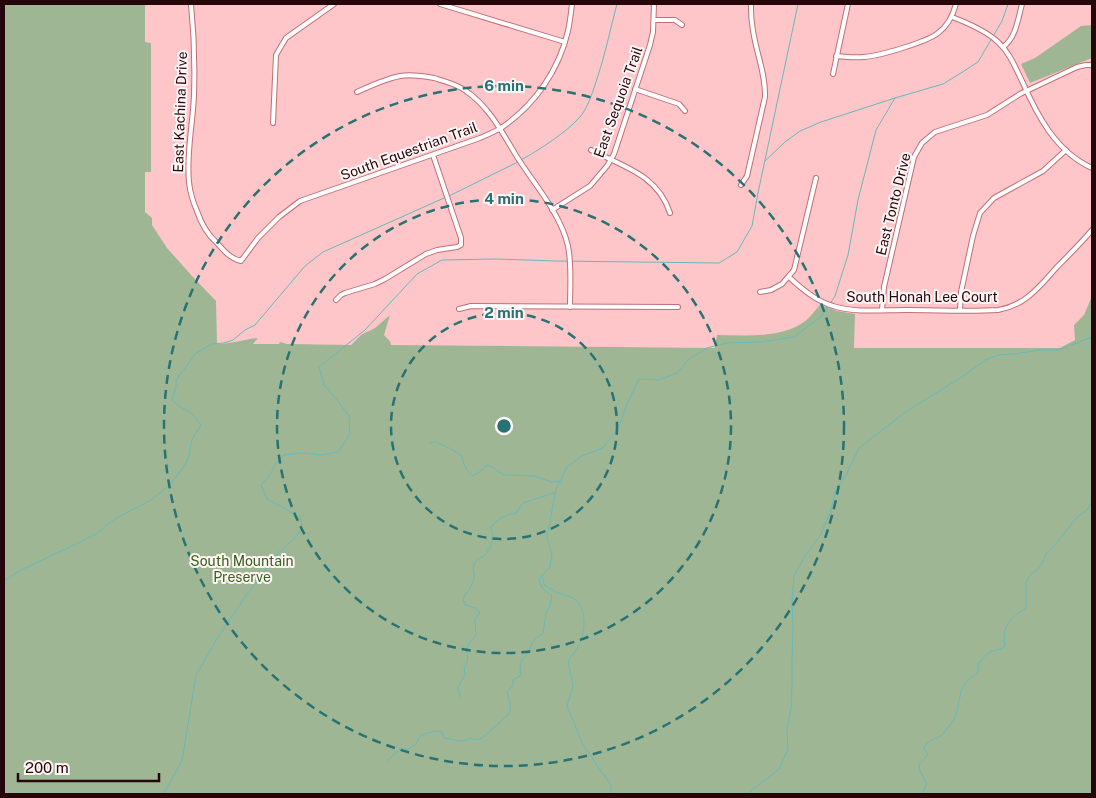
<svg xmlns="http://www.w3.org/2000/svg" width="1096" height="798" font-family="'Public Sans',sans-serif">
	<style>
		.green { fill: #9fb695 }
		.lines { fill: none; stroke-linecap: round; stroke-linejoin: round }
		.stream { stroke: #65babb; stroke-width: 1 }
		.street-casing { stroke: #c26e74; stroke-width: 6 }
		.street { stroke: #fff; stroke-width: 4 }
		.ring { fill: none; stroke: #277273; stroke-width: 2.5; stroke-dasharray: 9 6 }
		.labels { text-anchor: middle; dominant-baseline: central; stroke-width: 4; stroke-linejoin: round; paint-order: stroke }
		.street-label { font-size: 14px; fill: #25060a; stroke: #fff5f5 }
		.park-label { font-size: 14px; fill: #35621b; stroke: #fff5f5 }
		.centre { fill: #277273; stroke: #fff5f5; stroke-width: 2.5 }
		.ring-label { font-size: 15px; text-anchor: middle; font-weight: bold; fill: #277273; stroke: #fff5f5; stroke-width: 4; stroke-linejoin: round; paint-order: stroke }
	</style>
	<rect width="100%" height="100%" fill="#fec6c8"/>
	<g class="green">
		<path d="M4 4H145V42L151 43V172H145V212L152 218V225L167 248 192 276 216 301 217 344C231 344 244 339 258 338L253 344H279L280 342 287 344 351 345 361 335 375 328 390 315 384 335 390 341 391 345 715 348 717 335C746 335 779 339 804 322 810 318 815 310 820 305L837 311 855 314 854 348H1060L1075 340 1074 325 1084 315 1092 296V794H4Z"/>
		<path d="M1092 25V58L1030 83 1021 64 1035 58 1081 26Z"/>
	</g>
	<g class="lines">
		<g class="stream">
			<path d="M521 160C539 150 567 132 580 117 588 107 592 94 596 82 605 56 610 30 617 4"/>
			<path d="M765 161 785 142 800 131 821 122 895 98 943 84 961 73 978 62 1002 21 1008 4"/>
			<path d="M430 443 436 442C445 446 454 450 462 456 463 465 466 470 473 476L482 470 486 465 492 467 504 475 534 476 552 482 560 481"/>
			<path d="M4 581 21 570 74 545 96 534 113 520 151 500 170 485 184 466 189 456 192 439 201 425 190 412 177 405 172 400 176 386V380L196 353 212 344 224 343 233 340 245 330 255 325 305 266 323 252 453 194 518 162"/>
			<path d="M460 698 458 687 465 674 464 667C469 661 468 657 466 650L470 642 476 635 475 619 480 613 476 608 465 605 463 599C466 593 473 585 474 578 475 573 471 567 475 562 477 559 482 558 485 555 492 547 494 538 491 528 496 519 506 515 516 513L523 503 554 493"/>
			<path d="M387 761 400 749H408L415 745 421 735 436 731 442 732 444 738 462 741 470 738 477 740 482 738 508 715C513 708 509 700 507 692L513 685V680L521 675 520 667 521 661 529 652 532 642 543 633 546 613 550 606 552 596 542 588 539 580 542 575"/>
			<path d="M163 794 182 761 196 675 218 637 245 597 278 553 295 538 302 529 301 519 289 511 267 499 261 485 270 475 276 463 284 455 302 453 322 455 338 452 350 434 349 416 337 400 324 385 319 367 365 330 417 274 442 260 495 259 557 261 719 263 737 252 752 226 758 193 798 4"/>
			<path d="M611 794V785L583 745 567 706 573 686 568 661C572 656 576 650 579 645 586 632 587 606 573 598 568 595 562 595 558 593 553 591 549 587 544 585L542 575 550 567 552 554 547 538 556 489 567 467 582 456 603 448 618 428 627 404 639 379 659 380 677 373 689 359 707 348 726 343 760 342 794 337 822 316 835 296 848 255 858 200 876 130 895 98"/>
			<path d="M747 794 779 769 788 749 787 728 791 709 792 685V658L793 628 792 600 794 576 805 556 820 536 830 513 836 490 847 473 859 448 904 413 965 375 985 360 998 355 1013 354 1041 350H1058L1092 337"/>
			<path d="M922 794 927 784 920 771 919 765 928 754 924 749 926 744 931 740 937 738 942 735 954 720 957 712 961 691 966 682 979 671 978 664C982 659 985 655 990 652 996 649 1000 651 1005 646 1001 626 1011 618 1026 608V582L1031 574 1038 569 1042 563 1046 554 1061 538 1077 517 1087 510 1092 502"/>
		</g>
		<g class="street-casing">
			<g id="street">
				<path d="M191 4C194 34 195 65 194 95 193 124 186 153 189 182 190 192 193 202 197 211 201 223 208 235 217 243 224 251 231 259 241 261L258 238 279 217 300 201 480 138C487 135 494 132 501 128 535 105 559 70 568 31 570 22 571 13 572 4"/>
				<path d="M440 4 565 42"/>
				<path d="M952 17C968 23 985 30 998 42 1010 53 1015 67 1022 81 1037 115 1056 152 1092 168"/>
				<path d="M654 20H675L682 25"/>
				<path d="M1003 47C1016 38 1018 19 1022 4"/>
				<path d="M836 56C845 57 855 58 864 57 879 56 927 42 938 33 948 26 953 15 956 4"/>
				<path d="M833 74 848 4"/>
				<path d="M635 89 679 104 685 111"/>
				<path d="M357 92C370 86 385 79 400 76 411 74 423 76 434 78 444 81 457 84 466 91 490 107 504 136 519 160 536 186 561 215 568 246 572 266 570 287 570 307"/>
				<path d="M273 123 276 55 286 38 334 4"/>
				<path d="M591 150C624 167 658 175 670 213"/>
				<path d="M741 185 747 176 765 97C766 72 754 48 752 23 751 17 751 10 751 4"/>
				<path d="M552 210 590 186 607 166 614 154 650 45 653 32 654 4"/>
				<path d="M789 277C802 289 816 301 833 306 854 313 884 310 906 310 937 310 968 312 998 310 1026 305 1039 287 1057 267 1069 255 1081 243 1092 230"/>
				<path d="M760 292 771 290 782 284 794 270 816 178"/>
				<path d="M336 300 341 295 345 293 375 284 385 279 426 254 437 250 457 247 461 245V238L433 155"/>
				<path d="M459 309 471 306 678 307"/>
				<path d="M882 310 884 287 914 157 922 143 935 132 987 115 1020 94 1077 67 1086 65H1092"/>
				<path d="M960 310 961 292 973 236 980 213 994 198 1043 171 1066 150"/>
			</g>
		</g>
		<use href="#street" class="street"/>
	</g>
	<g class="ring">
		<circle cx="504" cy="426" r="113"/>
		<circle cx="504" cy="426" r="227"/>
		<circle cx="504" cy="426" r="340"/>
	</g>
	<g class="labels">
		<g class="street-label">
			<text transform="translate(618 102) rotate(-70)">East Sequoia Trail</text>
			<text transform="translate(180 112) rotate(-88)">East Kachina Drive</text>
			<text transform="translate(409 151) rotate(-20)">South Equestrian Trail</text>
			<text transform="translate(893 204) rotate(-76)">East Tonto Drive</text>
			<text x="922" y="297">South Honah Lee Court</text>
		</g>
		<g class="park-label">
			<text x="242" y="561">South Mountain<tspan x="242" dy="16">Preserve</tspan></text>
		</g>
	</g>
	<circle cx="504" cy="426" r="8" class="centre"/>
	<g class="ring-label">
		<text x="504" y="91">6 min</text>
		<text x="504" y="204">4 min</text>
		<text x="504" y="318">2 min</text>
	</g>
	<rect width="1096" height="798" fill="none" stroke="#25060a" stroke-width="10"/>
	<path d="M18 773v8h141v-8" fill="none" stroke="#25060a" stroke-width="2.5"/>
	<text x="25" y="773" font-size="15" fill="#25060a" stroke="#fff5f5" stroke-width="4" paint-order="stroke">200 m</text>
</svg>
